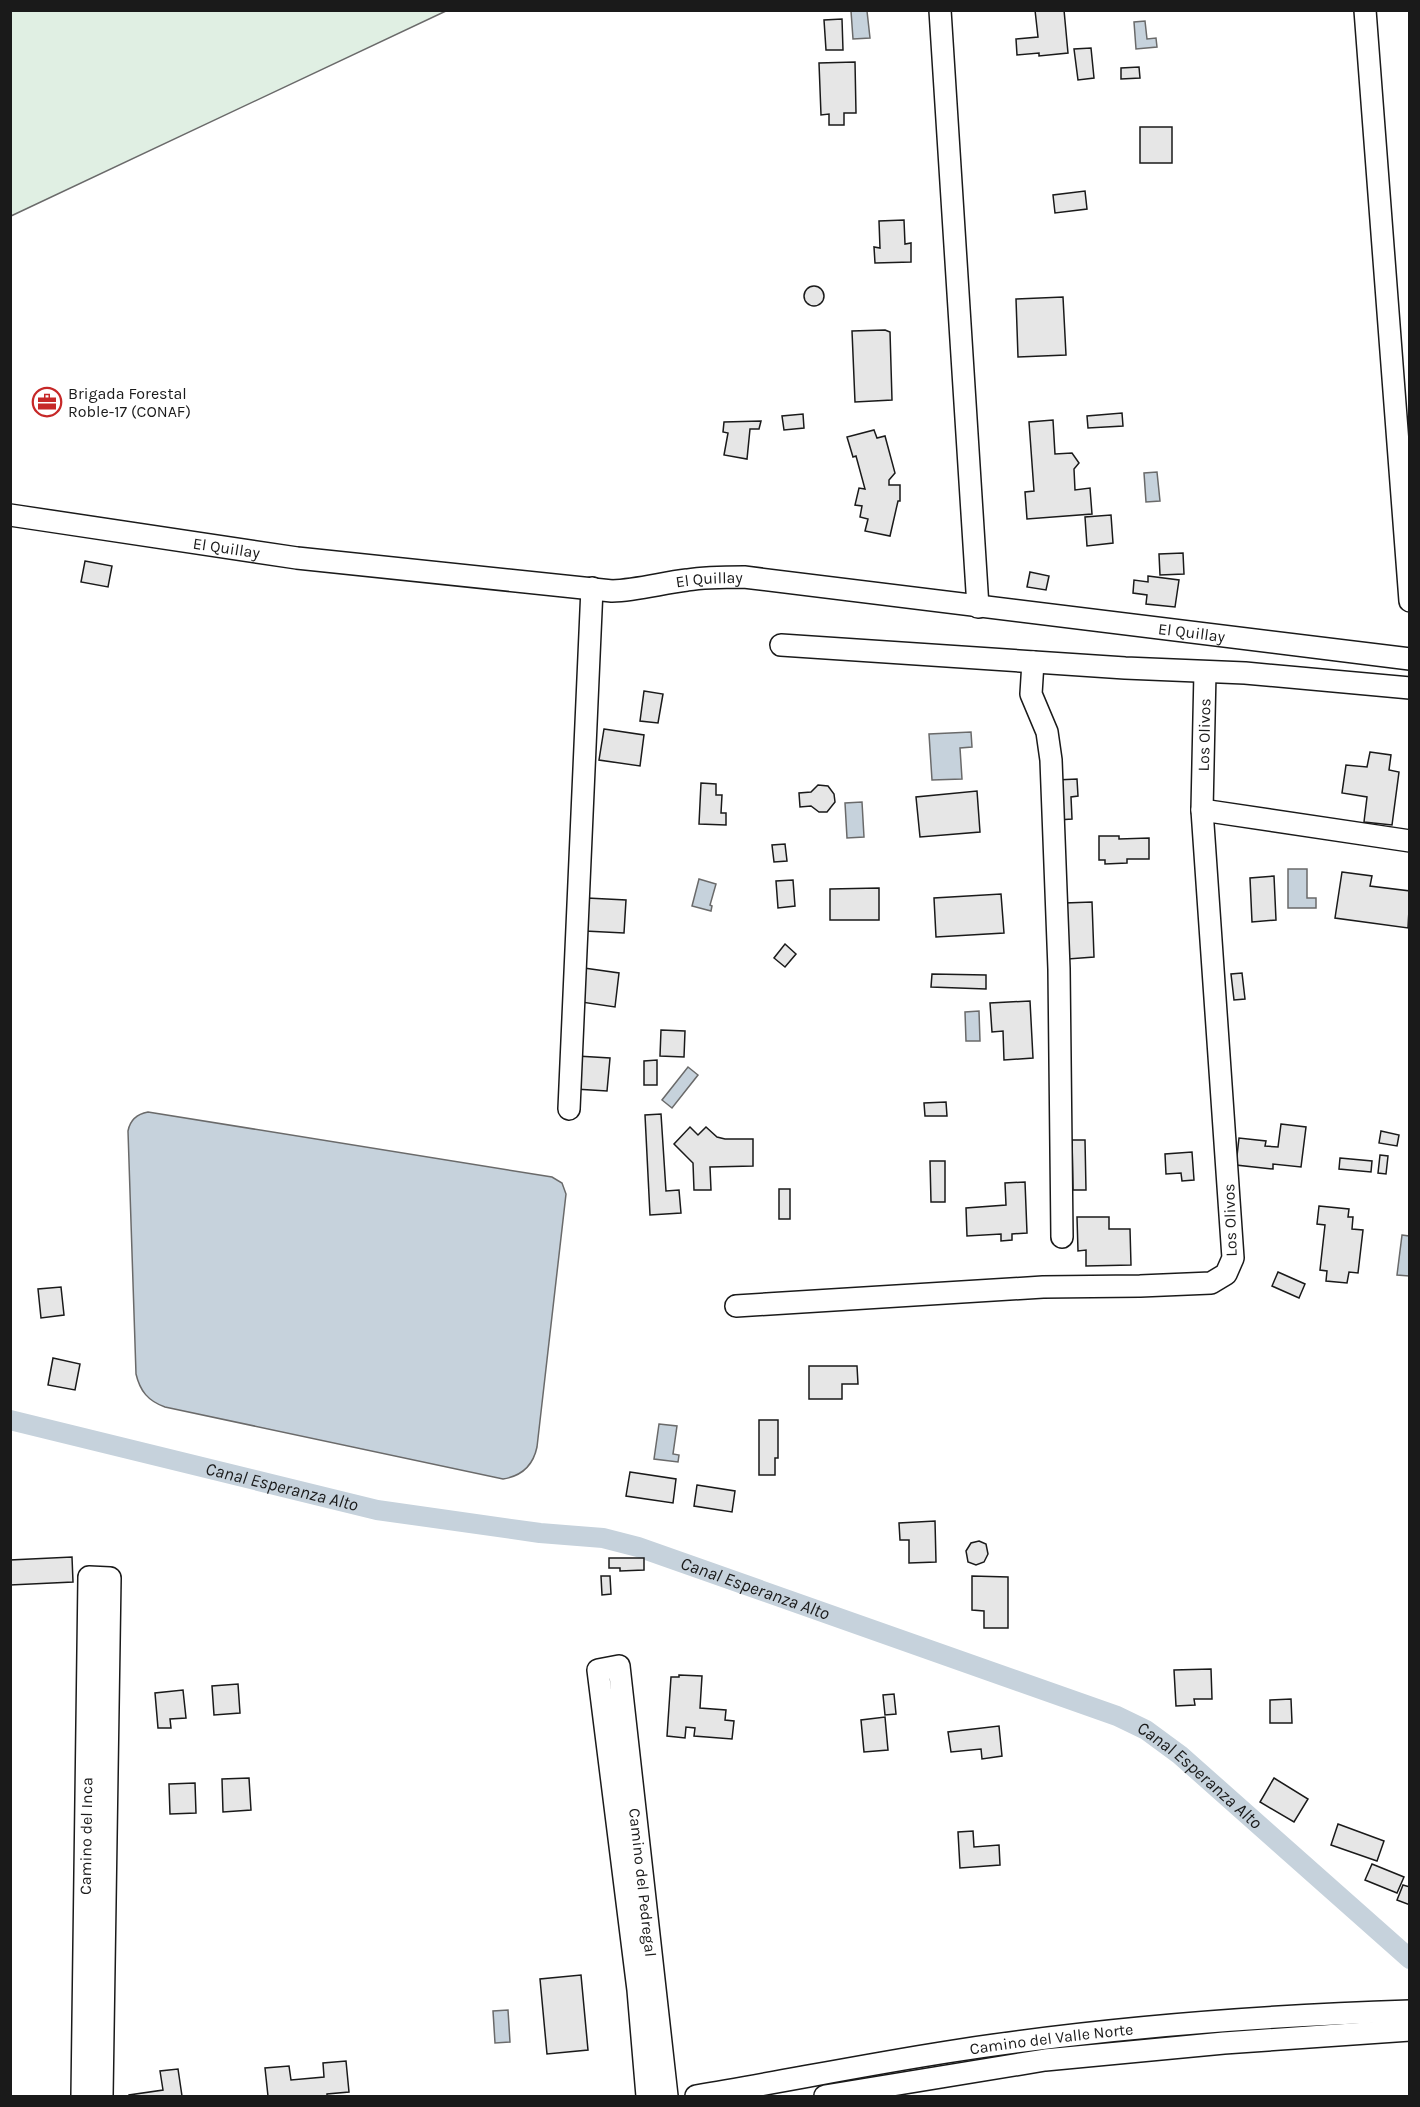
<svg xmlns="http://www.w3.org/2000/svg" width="1420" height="2107" font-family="Karla,sans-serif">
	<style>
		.green { fill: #e0efe3; stroke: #6a6a6a; stroke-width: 1.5 }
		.water { fill: #c6d2dc; stroke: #6a6a6a; stroke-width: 1.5 }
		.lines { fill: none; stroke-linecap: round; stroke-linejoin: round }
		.canal { stroke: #c6d2dc; stroke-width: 20 }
		.building { fill: #e6e6e6; stroke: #1a1a1a; stroke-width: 1.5 }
		.minor-casing { stroke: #1a1a1a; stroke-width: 24 }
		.minor { stroke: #fff; stroke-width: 21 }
		.labels { text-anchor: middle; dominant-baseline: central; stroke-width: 4.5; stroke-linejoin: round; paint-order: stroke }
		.poi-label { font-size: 16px; fill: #1a1a1a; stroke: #fff; text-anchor: start }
		.street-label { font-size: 16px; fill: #1a1a1a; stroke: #fff }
		.water-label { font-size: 18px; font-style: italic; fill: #1a1a1a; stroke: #fff }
	</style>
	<rect width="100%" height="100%" fill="#fff"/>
	<path class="green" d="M11 10H446V11L11 216Z"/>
	<g class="water">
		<path d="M851 11H867L870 38 853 39Z"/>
		<path d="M1145 21 1147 39 1156 38 1157 47 1136 49 1134 22Z"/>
		<path d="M1157 472 1160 501 1146 502 1144 473Z"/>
		<path d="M971 732 972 747 960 748 962 779 932 780 929 734Z"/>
		<path d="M862 802 864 837 847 838 845 803Z"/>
		<path d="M1288 869H1307V898H1316V908H1288Z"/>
		<path d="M699 879 716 884 710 905 712 906 711 911 692 906Z"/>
		<path d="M979 1011 980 1041H966L965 1012Z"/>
		<path d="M688 1067 698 1075 672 1108 662 1100Z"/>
		<path d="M148 1112 552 1177 562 1183 566 1194 537 1447C533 1466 522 1476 503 1479L165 1407C148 1401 140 1391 136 1374L128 1131C130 1120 137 1114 148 1112Z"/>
		<path d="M1402 1235 1409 1236V1276L1397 1275Z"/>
		<path d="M659 1424 677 1426 673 1454 679 1455 678 1462 654 1459Z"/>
		<path d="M508 2010 510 2042 495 2043 493 2011Z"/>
	</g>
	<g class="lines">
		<path class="canal" id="s1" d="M10 1420 377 1510 540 1533 603 1538 638 1547 1117 1716 1146 1730 1180 1755 1410 1959"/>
	</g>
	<g class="building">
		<path d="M1035 10H1064L1068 53 1039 56V53L1017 55 1016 39 1038 37Z"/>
		<path d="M842 19 843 50H826L824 20Z"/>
		<path d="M1091 48 1094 78 1078 80 1074 49Z"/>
		<path d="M855 62 856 113H844V125H829V114L821 115 819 63Z"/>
		<path d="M1139 67 1140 78 1121 79V68Z"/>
		<rect x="1140" y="127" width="32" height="36"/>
		<path d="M1085 191 1087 209 1055 213 1053 195Z"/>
		<path d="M904 220 905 244 911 243V262L875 263 874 247 880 248 879 221Z"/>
		<circle cx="814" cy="296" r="10"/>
		<path d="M1063 297 1066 355 1018 357 1016 299Z"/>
		<path d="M885 330 890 332 892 400 855 402 852 331Z"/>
		<path d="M1122 413 1123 426 1088 428 1087 416Z"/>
		<path d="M803 414 804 428 784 430 782 416Z"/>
		<path d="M1053 420 1055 454 1072 453 1079 463 1074 469 1075 490 1090 488 1092 514 1027 519 1025 492 1034 491 1029 422Z"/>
		<path d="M761 421 759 429H750L747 459 724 455 728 433 723 432 724 422Z"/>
		<path d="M874 430 877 438 885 436 895 473 889 480V485H900V501H898L890 536 865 531 868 519 860 517 862 506 855 505 859 488 865 489 856 456 853 457 847 437Z"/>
		<path d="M1111 515 1113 543 1087 546 1085 517Z"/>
		<path d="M1183 553 1184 574 1160 575 1159 554Z"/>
		<path d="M85 561 112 566 108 587 81 582Z"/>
		<path d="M1030 572 1049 576 1046 590 1027 587Z"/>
		<path d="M1148 576 1179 580 1175 607 1146 604 1147 595 1133 593 1134 580 1148 582Z"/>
		<path d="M644 691 663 694 658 723 640 721Z"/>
		<path d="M604 729 644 735 640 766 599 760Z"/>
		<path d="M1370 752 1391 755 1389 770 1399 772 1392 825 1364 822 1367 797 1342 793 1346 765 1367 767Z"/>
		<path d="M1077 779 1078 796 1071 797 1072 819 1058 820 1056 780Z"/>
		<path d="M701 783 716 784V795H722L721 813H726V825L699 824Z"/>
		<path d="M818 785 828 786 834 794 835 802 827 812H819L811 806 800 807 799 793 811 792Z"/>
		<path d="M977 791 980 832 920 837 916 797Z"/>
		<path d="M1099 836H1119V839L1149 838V859H1127V863L1105 864V860H1099Z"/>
		<path d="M785 844 787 861 774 862 772 845Z"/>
		<path d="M1342 872 1372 876 1370 886 1410 891 1408 928 1335 918Z"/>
		<path d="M1274 876 1276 920 1252 922 1250 878Z"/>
		<path d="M793 880 795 906 778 908 776 881Z"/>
		<path d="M879 888V920H830V889Z"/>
		<path d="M1001 894 1004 933 936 937 934 898Z"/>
		<path d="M587 898 626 900 624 933 585 931Z"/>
		<path d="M1092 902 1094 957 1068 959 1065 903Z"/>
		<path d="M785 944 796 954 785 967 774 958Z"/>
		<path d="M584 968 619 973 615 1007 574 1001Z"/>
		<path d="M1242 973 1245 999 1234 1000 1231 974Z"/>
		<path d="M932 974 986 975V989L931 987Z"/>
		<path d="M1030 1001 1033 1058 1004 1060 1003 1031 992 1032 990 1003Z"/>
		<path d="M661 1030 685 1031 684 1057 660 1056Z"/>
		<path d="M577 1056 610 1058 607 1091 575 1089Z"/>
		<path d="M657 1060V1085H644V1061Z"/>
		<path d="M946 1102 947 1116H925L924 1103Z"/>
		<path d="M661 1114 666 1191 679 1190 681 1213 650 1215 645 1115Z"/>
		<path d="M1281 1124 1306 1127 1301 1167 1273 1164V1169L1236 1165 1239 1138 1266 1141 1265 1146 1278 1147Z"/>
		<path d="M690 1127 698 1135 706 1127 717 1137 725 1139H753V1166L710 1167 711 1190H694L693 1163 674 1144Z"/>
		<path d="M1381 1131 1399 1135 1397 1146 1379 1143Z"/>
		<path d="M1072 1140H1085L1086 1190H1073Z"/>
		<path d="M1192 1152 1194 1180 1182 1181 1181 1173 1166 1174 1165 1154Z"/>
		<path d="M1380 1155 1388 1156 1386 1174 1378 1173Z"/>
		<path d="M1340 1158 1372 1161 1371 1172 1339 1169Z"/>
		<path d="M930 1161H945V1202H931Z"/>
		<path d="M1025 1182 1027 1233 1012 1234V1240L1001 1241V1234L967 1236 966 1208 1006 1205 1005 1183Z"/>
		<rect x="779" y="1189" width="11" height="30"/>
		<path d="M1319 1206 1349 1209 1348 1217H1353L1352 1229 1363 1230 1358 1273 1349 1272 1347 1283 1326 1281 1327 1271 1320 1270 1325 1225 1317 1224Z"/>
		<path d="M1077 1217H1109V1229H1130L1131 1265 1086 1266V1250L1078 1251Z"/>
		<path d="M1278 1272 1305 1284 1299 1298 1272 1286Z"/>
		<path d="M61 1287 64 1315 41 1318 38 1289Z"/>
		<path d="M53 1358 80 1364 75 1390 48 1385Z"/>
		<path d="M809 1366H857L858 1384H842V1399H809Z"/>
		<path d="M759 1420H778V1458H775V1475H759Z"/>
		<path d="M630 1472 676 1479 673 1503 626 1496Z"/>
		<path d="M697 1485 735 1491 732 1512 694 1506Z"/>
		<path d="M935 1521 936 1562 909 1563V1540H900L899 1523Z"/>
		<path d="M979 1541 986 1544 988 1554 984 1562 976 1565 968 1562 966 1551 971 1543Z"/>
		<path d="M72 1557 73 1582 10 1585V1560Z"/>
		<path d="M609 1558H644V1570L620 1571V1568H609Z"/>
		<path d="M601 1576H610L611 1594 602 1595Z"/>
		<path d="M972 1576 1008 1577V1628H984V1611L972 1610Z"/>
		<path d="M1211 1669 1212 1699H1194L1195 1705 1176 1706 1174 1670Z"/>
		<path d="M679 1675 702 1676 700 1708 726 1710 725 1720 734 1721 732 1739 694 1736 695 1728 686 1727 685 1738 667 1736 671 1677H679Z"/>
		<path d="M238 1684 240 1713 214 1715 212 1686Z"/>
		<path d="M183 1690 186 1718 170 1719 171 1728H158L155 1693Z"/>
		<path d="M894 1694 896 1714 885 1715 883 1695Z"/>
		<path d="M1291 1699 1292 1723H1270V1700Z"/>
		<path d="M885 1717 888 1750 864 1752 861 1720Z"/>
		<path d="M999 1726 1002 1756 982 1759 981 1749 951 1752 948 1732Z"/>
		<path d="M249 1778 251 1810 223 1812 222 1779Z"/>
		<path d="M1274 1778 1308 1799 1294 1822 1260 1802Z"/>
		<path d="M195 1783 196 1813 170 1814 169 1784Z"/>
		<path d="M1338 1824 1384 1841 1377 1861 1331 1845Z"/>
		<path d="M973 1831 974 1847 999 1845 1000 1865 960 1868 958 1832Z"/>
		<path d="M1372 1864 1404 1877 1397 1893 1365 1880Z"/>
		<path d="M1403 1885 1410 1887V1905L1397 1900Z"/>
		<path d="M581 1975 588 2050 547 2054 540 1979Z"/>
		<path d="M346 2061 349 2092 327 2094V2096H268L265 2068 289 2066 291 2080 324 2077 323 2063Z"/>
		<path d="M178 2069 182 2096H129V2095L163 2090 160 2071Z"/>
	</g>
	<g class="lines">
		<g class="minor-casing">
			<g id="minor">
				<path d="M940 10 978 607"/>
				<path d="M1365 10 1410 601"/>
				<path id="s2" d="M10 515 297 558 612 591C638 590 662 583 687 580 706 577 725 577 744 577L1410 659"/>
				<path d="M781 645 1125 668 1245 673 1410 688"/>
				<path d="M1033 662 1031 694 1047 732 1051 760 1059 969 1062 1237"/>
				<path d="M1202 810 1410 841"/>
				<path d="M569 1109 592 588"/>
				<path id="s3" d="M736 1306 1043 1287 1140 1286 1211 1283 1226 1274 1233 1258 1202 810 1205 672"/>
				<path id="s4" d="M82 2096 89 1577 110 1578 102 2096"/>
				<path id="s5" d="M647 2096 638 1990 598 1670 619 1666 667 2096"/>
				<path id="s6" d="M696 2096C780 2082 864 2065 947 2052 1100 2028 1255 2016 1410 2011"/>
				<path d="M825 2096 1045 2060 1224 2043 1410 2030"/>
			</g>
		</g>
		<use href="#minor" class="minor"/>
	</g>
	<defs>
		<g id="office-ring" transform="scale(1.5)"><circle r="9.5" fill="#fff" stroke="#c62828" stroke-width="1.5"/><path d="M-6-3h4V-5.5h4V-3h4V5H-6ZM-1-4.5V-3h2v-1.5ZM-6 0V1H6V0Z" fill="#c62828"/></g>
	</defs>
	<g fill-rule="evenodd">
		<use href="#office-ring" x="47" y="402"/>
	</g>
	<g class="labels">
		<g class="poi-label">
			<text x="68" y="393">Brigada Forestal<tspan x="68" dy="18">Roble-17 (CONAF)</tspan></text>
		</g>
		<g class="street-label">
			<text stroke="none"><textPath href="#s2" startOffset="219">El Quillay</textPath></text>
			<text stroke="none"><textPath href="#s2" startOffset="705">El Quillay</textPath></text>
			<text stroke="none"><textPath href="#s2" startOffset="1191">El Quillay</textPath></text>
			<text stroke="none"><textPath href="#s3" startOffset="1035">Los Olivos</textPath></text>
			<text transform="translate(1230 1220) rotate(-92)">Los Olivos</text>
			<text stroke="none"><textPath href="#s4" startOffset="260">Camino del Inca</textPath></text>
			<text stroke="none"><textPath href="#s5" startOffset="668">Camino del Pedregal</textPath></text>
			<text stroke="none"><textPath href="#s6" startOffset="360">Camino del Valle Norte</textPath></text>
		</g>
		<g class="water-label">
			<text stroke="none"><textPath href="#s1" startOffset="280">Canal Esperanza Alto</textPath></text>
			<text stroke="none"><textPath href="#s1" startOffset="766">Canal Esperanza Alto</textPath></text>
			<text stroke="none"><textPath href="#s1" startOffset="1252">Canal Esperanza Alto</textPath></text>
		</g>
	</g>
	<rect width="1420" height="2107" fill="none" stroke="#1a1a1a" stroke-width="24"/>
</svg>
